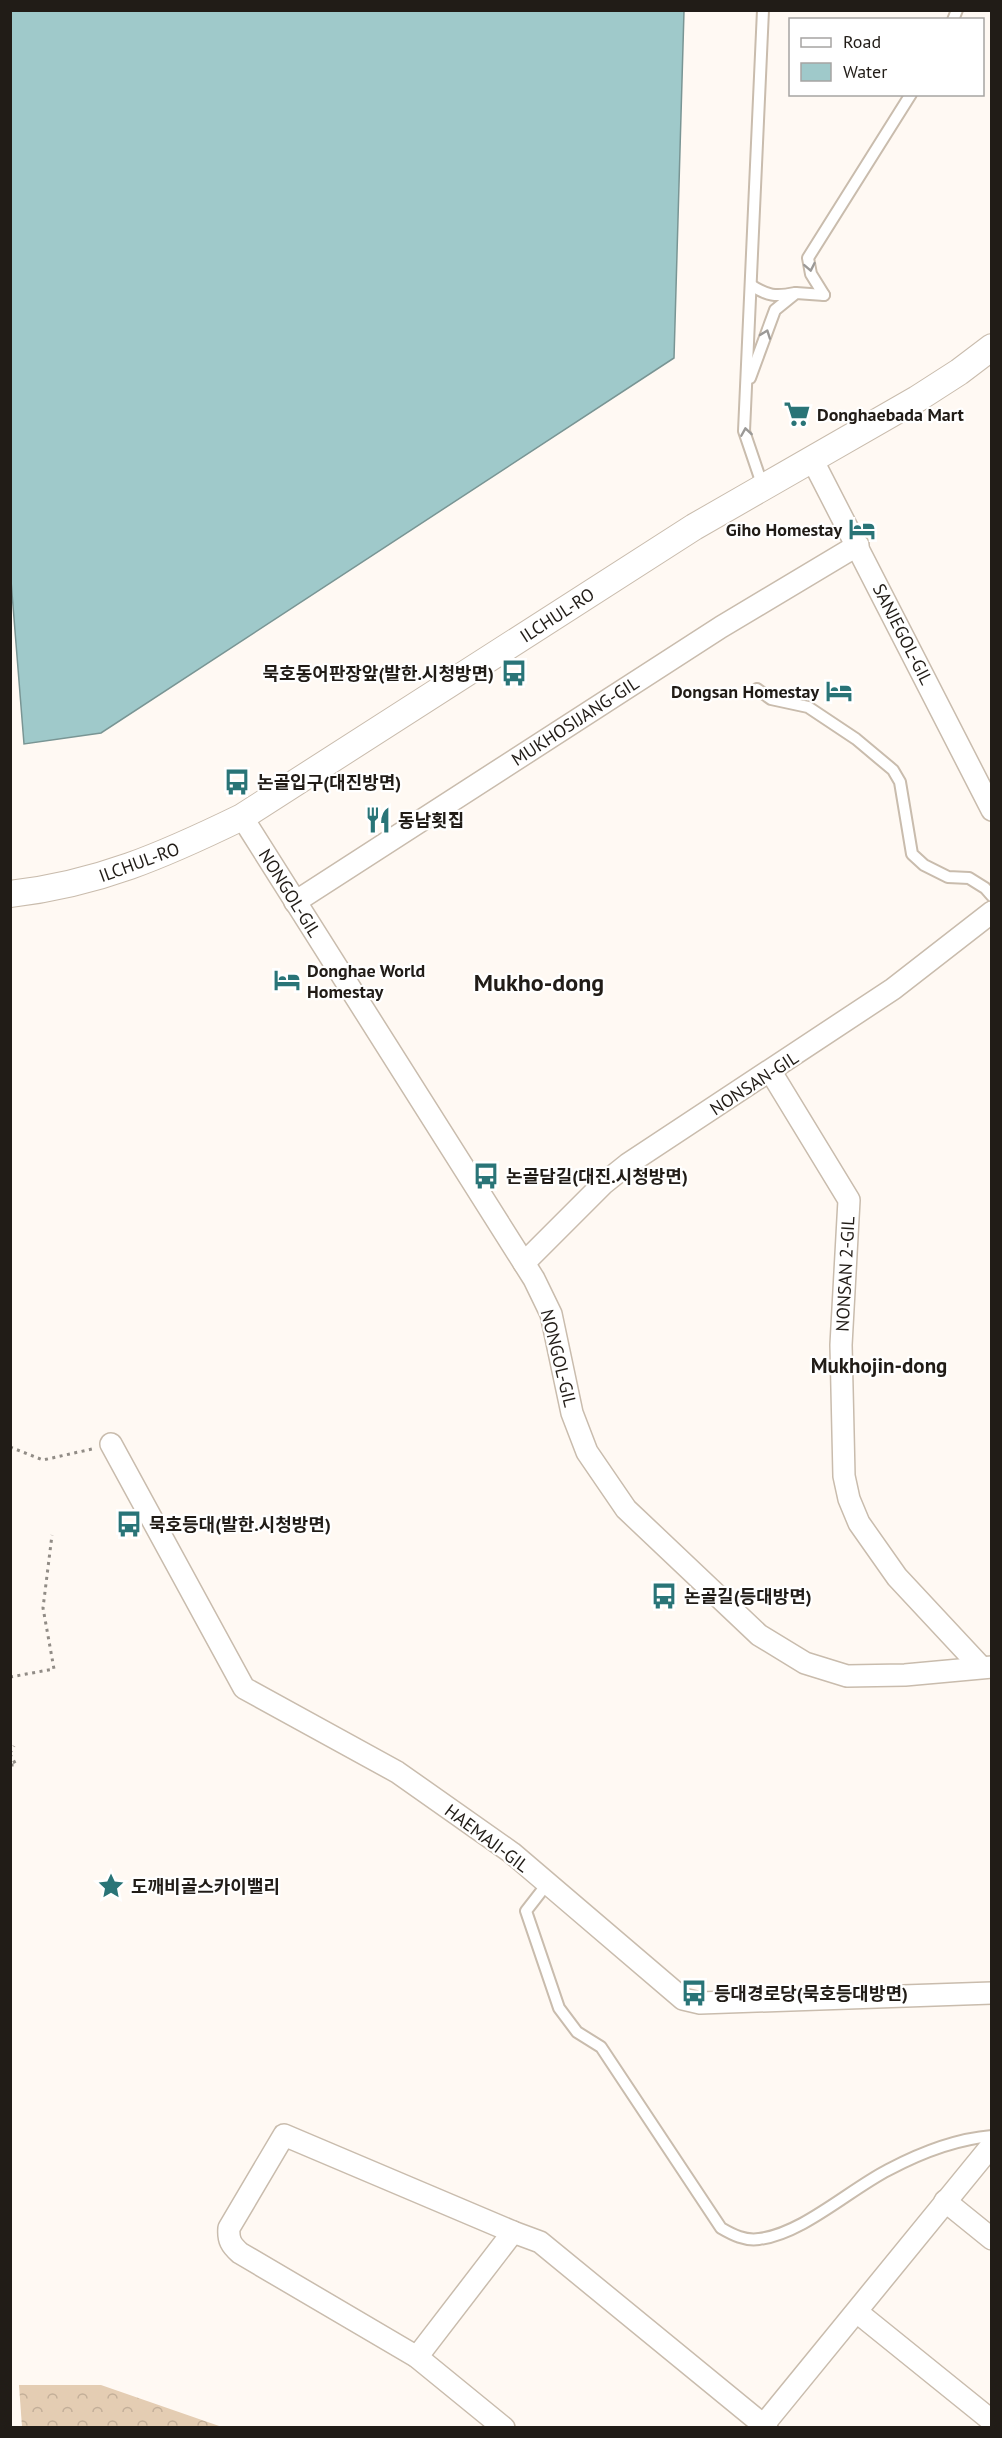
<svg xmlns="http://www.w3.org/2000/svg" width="1002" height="2438" font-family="'PT Sans','Noto Sans KR',sans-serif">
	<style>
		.forest { fill: url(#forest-crowns) }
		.water { fill: #9fc9ca; stroke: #799594; stroke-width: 1.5 }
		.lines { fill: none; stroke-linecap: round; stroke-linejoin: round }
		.service-casing { stroke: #c9bcad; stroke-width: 14 }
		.minor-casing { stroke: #c9bcad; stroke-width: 24 }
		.tertiary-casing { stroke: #c9bcad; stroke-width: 28 }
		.path { stroke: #918c86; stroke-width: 3; stroke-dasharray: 3 4.5; stroke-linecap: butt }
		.service { stroke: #fff; stroke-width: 10 }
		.minor { stroke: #fff; stroke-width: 21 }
		.tertiary { stroke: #fff; stroke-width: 26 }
		.oneway { stroke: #9b9997 }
		.labels { text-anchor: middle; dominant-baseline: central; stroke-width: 4.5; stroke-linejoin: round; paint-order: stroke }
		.poi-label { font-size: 18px; font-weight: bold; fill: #211c17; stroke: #fff; text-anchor: start }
		.street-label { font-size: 18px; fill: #211c17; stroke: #fff }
		.quarter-label { font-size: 21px; font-weight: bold; fill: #211c17; stroke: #fff }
		.district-label { font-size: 24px; font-weight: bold; fill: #211c17; stroke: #fff }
	</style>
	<defs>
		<pattern id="forest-crowns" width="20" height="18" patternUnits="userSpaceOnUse" patternTransform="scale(1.5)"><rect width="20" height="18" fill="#e4cdb3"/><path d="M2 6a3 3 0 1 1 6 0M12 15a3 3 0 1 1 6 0" fill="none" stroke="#c3af99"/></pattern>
	</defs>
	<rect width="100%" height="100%" fill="#fff9f3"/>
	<path class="forest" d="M19 2385H101L222 2427H22Z"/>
	<path class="water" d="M10 11H684L674 358 101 733 24 744 10 568Z"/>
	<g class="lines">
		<g class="service-casing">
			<g id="service">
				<path d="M953 20 957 10"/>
				<path d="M751 285C767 296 776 297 795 293"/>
				<path d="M824 295 811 274 808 258 911 94"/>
				<path d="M750 378 775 310 796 293 824 295"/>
				<path d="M763 487 744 431 763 10"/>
				<path d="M757 689 771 699 808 707 856 739 893 770 900 782 912 854 924 865 948 877 969 878 985 888 992 896"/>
				<path d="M547 1884 526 1911 559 2008 577 2032 601 2047 721 2228C733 2235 745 2241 759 2239 802 2234 849 2190 888 2170 920 2153 955 2139 992 2136"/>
			</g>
		</g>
		<g class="minor-casing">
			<g id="minor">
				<path d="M812 459 992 810"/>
				<path d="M242 817 534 1279 551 1314 572 1413 587 1452 626 1509 759 1635 805 1663 847 1676 905 1675 992 1667"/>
				<path d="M295 902 721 627 858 545"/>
				<path d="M771 1072 849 1200 841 1345 844 1476 849 1499 859 1523 897 1577 980 1666"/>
				<path d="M524 1263 603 1184 628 1164 893 989 992 912"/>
				<path d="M111 1444 244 1688 397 1772 512 1853 683 1999 700 2003 992 1993"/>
				<path d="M945 2201 992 2239"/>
				<path d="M857 2312 992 2421"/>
				<path d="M417 2357 513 2232"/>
				<path d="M504 2428 417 2357 240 2253C231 2245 228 2240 229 2228L284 2135 513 2232 540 2242 767 2428"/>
				<path d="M761 2428 992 2145"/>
			</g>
		</g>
		<g class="tertiary-casing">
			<path id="tertiary" d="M10 894C98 884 164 855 242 817L694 527 917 399 959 372 992 347"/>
		</g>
		<g class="path">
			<path d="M10 1447 43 1460 92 1449"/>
			<path d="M10 1677 54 1669 43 1608 52 1535"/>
			<path d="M10 1753 14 1746"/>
			<path d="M10 1754 16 1765H10"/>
		</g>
		<use href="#service" class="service"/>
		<use href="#minor" class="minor"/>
		<use href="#tertiary" class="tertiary"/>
	</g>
	<defs><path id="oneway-chevron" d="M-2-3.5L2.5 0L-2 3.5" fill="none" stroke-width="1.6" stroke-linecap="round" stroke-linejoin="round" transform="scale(1.5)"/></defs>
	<g class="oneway">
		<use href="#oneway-chevron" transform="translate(810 267) rotate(79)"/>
		<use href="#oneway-chevron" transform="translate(766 334) rotate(-70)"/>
		<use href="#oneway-chevron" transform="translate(746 432) rotate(-99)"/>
	</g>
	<defs>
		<g id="supermarket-bare" transform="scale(2.07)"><path d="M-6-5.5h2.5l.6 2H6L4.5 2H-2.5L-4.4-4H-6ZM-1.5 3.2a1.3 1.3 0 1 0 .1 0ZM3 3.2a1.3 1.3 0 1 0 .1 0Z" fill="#297477" stroke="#fff" stroke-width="2.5" paint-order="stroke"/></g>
		<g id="hotel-bare" transform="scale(2.07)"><path d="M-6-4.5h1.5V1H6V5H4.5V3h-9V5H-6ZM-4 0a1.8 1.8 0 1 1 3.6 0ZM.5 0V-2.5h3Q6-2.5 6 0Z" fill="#297477" stroke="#fff" stroke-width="2.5" paint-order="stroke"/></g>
		<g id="bus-bare" transform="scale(2.07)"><path d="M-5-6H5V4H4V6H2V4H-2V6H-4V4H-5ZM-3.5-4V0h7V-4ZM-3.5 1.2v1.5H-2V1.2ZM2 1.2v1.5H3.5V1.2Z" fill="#297477" stroke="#fff" stroke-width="2.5" paint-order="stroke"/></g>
		<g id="restaurant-bare" transform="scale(2.07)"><path d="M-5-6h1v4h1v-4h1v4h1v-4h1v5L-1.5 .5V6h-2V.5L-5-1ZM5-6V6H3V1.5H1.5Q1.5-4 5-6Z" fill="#297477" stroke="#fff" stroke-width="2.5" paint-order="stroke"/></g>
		<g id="sight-bare" transform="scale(2.07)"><path d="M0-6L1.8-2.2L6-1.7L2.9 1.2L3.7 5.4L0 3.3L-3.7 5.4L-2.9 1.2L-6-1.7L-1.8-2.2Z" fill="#297477" stroke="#fff" stroke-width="2.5" paint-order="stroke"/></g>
	</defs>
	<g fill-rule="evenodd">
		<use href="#supermarket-bare" x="797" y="414"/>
		<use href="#hotel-bare" x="862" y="529"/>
		<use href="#bus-bare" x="514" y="673"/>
		<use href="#hotel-bare" x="839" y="691"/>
		<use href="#bus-bare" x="237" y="782"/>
		<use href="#restaurant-bare" x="378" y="820"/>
		<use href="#hotel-bare" x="287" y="980"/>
		<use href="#bus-bare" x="486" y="1176"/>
		<use href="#bus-bare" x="129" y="1524"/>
		<use href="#bus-bare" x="664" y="1596"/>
		<use href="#sight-bare" x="111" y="1886"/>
		<use href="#bus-bare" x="694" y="1993"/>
	</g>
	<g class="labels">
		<g class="poi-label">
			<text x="817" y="414">Donghaebada Mart</text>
			<text x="842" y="529" text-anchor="end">Giho Homestay</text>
			<text x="494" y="673" text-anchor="end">묵호동어판장앞(발한.시청방면)</text>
			<text x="819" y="691" text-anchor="end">Dongsan Homestay</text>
			<text x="257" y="782">논골입구(대진방면)</text>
			<text x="398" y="820">동남횟집</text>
			<text x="307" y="970">Donghae World<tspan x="307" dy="21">Homestay</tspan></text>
			<text x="506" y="1176">논골담길(대진.시청방면)</text>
			<text x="149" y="1524">묵호등대(발한.시청방면)</text>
			<text x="684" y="1596">논골길(등대방면)</text>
			<text x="131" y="1886">도깨비골스카이밸리</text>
			<text x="714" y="1993">등대경로당(묵호등대방면)</text>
		</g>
		<g class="street-label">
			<text transform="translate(557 615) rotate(-33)">ILCHUL-RO</text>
			<text transform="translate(903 634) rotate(63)">SANJEGOL-GIL</text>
			<text transform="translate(575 721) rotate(-33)">MUKHOSIJANG-GIL</text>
			<text transform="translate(139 862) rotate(-20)">ILCHUL-RO</text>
			<text transform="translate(290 893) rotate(58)">NONGOL-GIL</text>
			<text transform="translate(754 1083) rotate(-33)">NONSAN-GIL</text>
			<text transform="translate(845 1274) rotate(-87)">NONSAN 2-GIL</text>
			<text transform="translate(559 1358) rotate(76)">NONGOL-GIL</text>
			<text transform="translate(487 1838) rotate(37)">HAEMAJI-GIL</text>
		</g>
		<g class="quarter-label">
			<text x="879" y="1365">Mukhojin-dong</text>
		</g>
		<g class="district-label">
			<text x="539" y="982">Mukho-dong</text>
		</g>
	</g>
	<rect width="1002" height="2438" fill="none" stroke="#211c17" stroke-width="24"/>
	<rect x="789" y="18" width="195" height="78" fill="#ffffff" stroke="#a6a4a2" stroke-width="1.5"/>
	<rect x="801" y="38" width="30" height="9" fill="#ffffff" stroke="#a6a4a2" stroke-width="1.5"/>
	<text x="843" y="48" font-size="18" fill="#211c17">Road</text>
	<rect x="801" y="63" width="30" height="18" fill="#9fc9ca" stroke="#a6a4a2" stroke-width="1.5"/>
	<text x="843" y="78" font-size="18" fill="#211c17">Water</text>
</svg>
